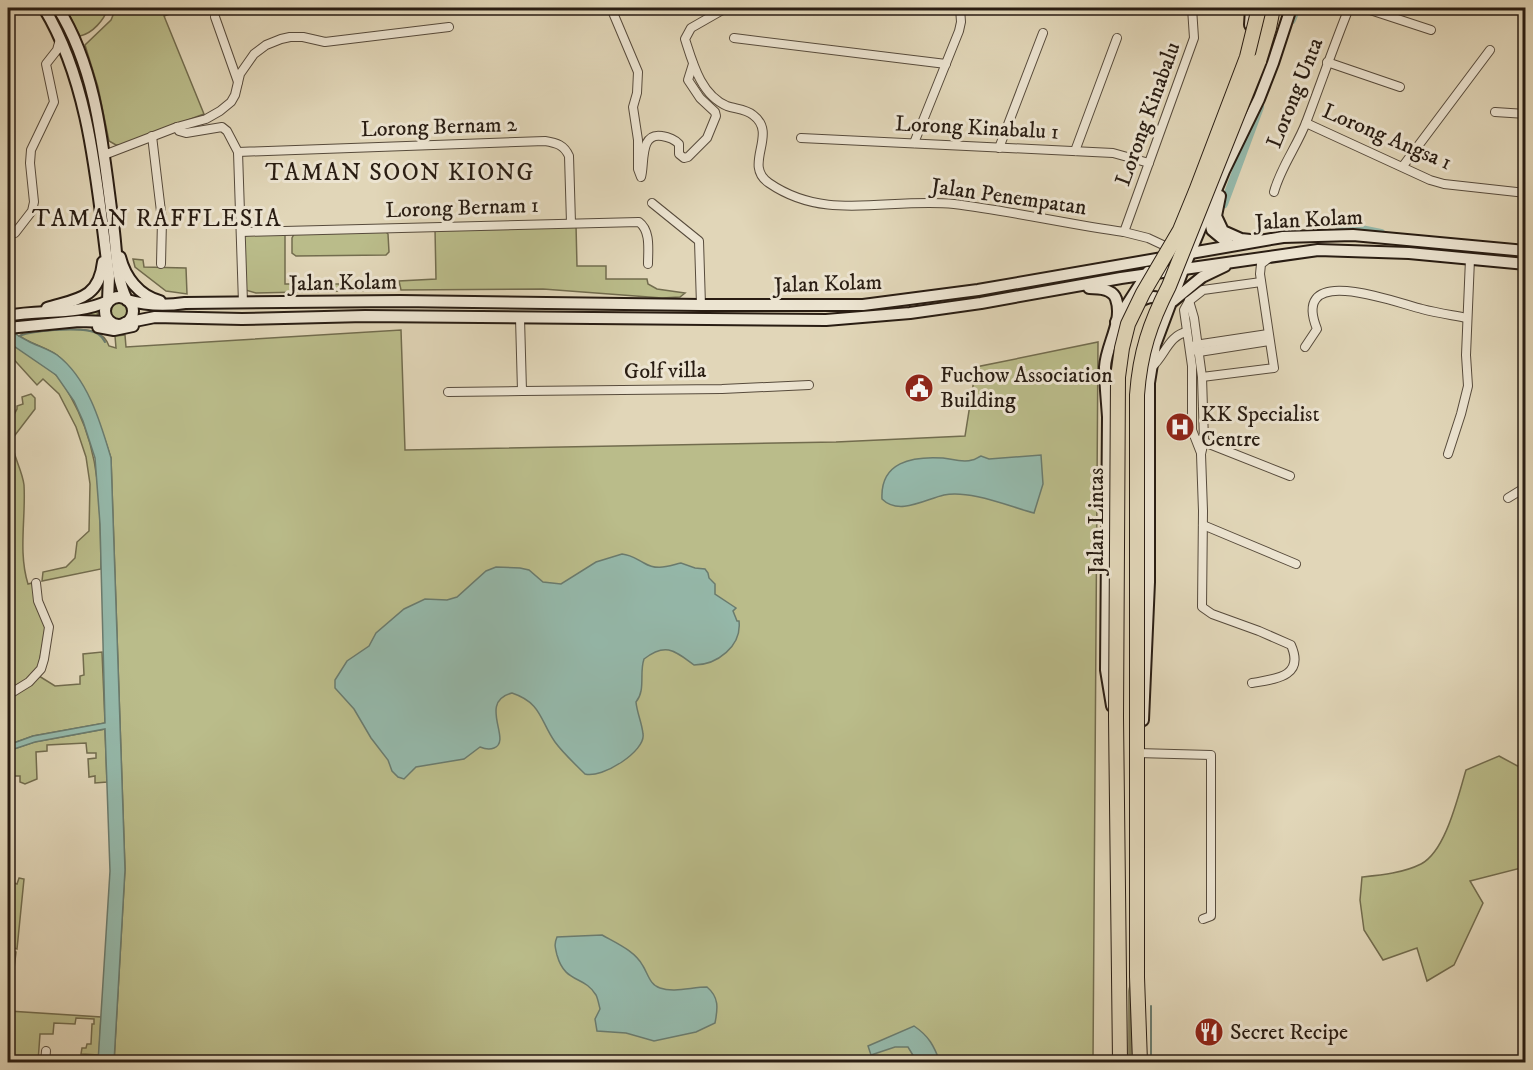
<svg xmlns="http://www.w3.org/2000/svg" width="1533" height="1070" font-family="'IM FELL DW Pica',serif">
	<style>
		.green { fill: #babc8a; stroke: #726c4e; stroke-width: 1.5 }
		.water { fill: #95b9ab; stroke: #6a7b6e; stroke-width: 1.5 }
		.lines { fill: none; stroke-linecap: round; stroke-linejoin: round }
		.stream { stroke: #6a7b6e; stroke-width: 2 }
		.canal { stroke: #95b9ab; stroke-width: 8 }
		.street-casing { stroke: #574b3c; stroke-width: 10 }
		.secondary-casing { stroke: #291d13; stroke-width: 14 }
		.highway-casing { stroke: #291d13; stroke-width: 16 }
		.street { stroke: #ece4d1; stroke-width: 8 }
		.secondary { stroke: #ece4d1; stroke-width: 10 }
		.highway { stroke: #e1d6b8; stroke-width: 14 }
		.highway-bridge-casing { stroke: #291d13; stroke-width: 16; stroke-linecap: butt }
		.highway-bridge { stroke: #e1d6b8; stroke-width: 14 }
		.labels { text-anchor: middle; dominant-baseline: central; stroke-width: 6; stroke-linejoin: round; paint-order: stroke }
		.street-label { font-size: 22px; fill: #291d13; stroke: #ece4d1 }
		.poi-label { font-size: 22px; fill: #291d13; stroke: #ece4d1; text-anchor: start }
		.neighbourhood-label { font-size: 24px; letter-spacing: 1.5px; fill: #291d13; stroke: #ece4d1 }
	</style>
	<rect width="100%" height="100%" fill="#e1d6b8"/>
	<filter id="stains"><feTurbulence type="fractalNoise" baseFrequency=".00333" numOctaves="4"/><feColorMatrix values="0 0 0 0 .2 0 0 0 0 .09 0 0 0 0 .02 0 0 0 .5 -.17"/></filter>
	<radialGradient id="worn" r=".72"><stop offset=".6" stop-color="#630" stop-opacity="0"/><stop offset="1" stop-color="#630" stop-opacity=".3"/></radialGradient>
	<g class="green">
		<path d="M66 8H108C104 20 93 33 80 36Z"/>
		<path d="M116 8H187L164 16 204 114 121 145H116L109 141 98 87 85 45 111 20Z"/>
		<path d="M61 22 71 43 88 97 121 291H112C107 243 102 194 94 145 87 103 80 61 59 23Z"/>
		<path d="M576 225 577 266H606V279H647L648 284 657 289 685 293 680 297 662 298 543 289 401 290 399 281 436 279 435 229Z"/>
		<path d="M385 231 388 234 389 252 386 255 296 256 292 253V238L294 234Z"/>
		<path d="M285 234V284H389V290L256 293 242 289V238L248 235Z"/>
		<path d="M133 259 143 260 144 267 186 268 187 294 166 291 135 267Z"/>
		<circle cx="119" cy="311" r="10"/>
		<path d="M97 311 98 320 8 325V321C37 316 68 320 97 311Z"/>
		<path d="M65 329C83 330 102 327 109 346L116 348 115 336 125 335 126 347 401 330 405 450 836 442 965 436 976 367 1098 342 1093 1062H114L125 869 111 458C102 429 82 374 57 355 45 347 31 344 20 336L23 333Z"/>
		<path d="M8 342C23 352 44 362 57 376 66 386 72 399 78 411 102 462 100 514 101 569L42 581 43 572 66 567 75 558 77 542 89 531 90 484 86 457 76 427 59 394 43 379 37 385 8 353Z"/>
		<path d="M31 394 35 398V409L12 439C12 455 22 469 24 485 26 518 18 552 28 584L32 583 46 627 38 669 28 680 8 693V669L13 667 8 648V470L14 467C3 445 5 429 17 409V406L23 404 22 397Z"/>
		<path d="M102 652 105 723 33 736 8 745V698L39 676 55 686 80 684V676L84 675 83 654Z"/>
		<path d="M105 729 107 782 95 783V776L89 777 88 759 96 758V753H87L86 743 47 745V751L36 752 37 779 25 784 20 782V776H13L12 783 8 785V751L34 742Z"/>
		<path d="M1499 756 1525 770V867L1470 881 1483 903 1454 965 1427 981 1417 948 1383 960 1364 930 1360 900 1362 877C1382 875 1403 873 1421 864 1446 851 1458 796 1466 770Z"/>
		<path d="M19 878 24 879 17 949 8 946V881L17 884Z"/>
		<path d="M8 950 16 952 9 1011 101 1017 99 1055 81 1054 82 1048H86L87 1044H91L92 1024H94V1019L76 1018 75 1024 54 1023 53 1034H40L38 1062H30V1058L13 1057 12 1062H8Z"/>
		<path d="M1131 979V1062H1129V991Z"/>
	</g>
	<g class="water">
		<path d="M8 329C14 333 21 338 28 341 37 346 48 349 57 355 88 378 101 424 111 458L125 870 114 1062H98L110 871 105 729 35 742 8 751V745L33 736 105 723 100 524 95 458 83 421 74 401 56 375 8 342Z"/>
		<path d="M1041 455 1043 484 1034 513C1008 506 970 490 944 495 926 499 899 516 882 499 880 462 912 456 943 458 952 459 963 463 972 460 975 460 978 457 981 456L989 459Z"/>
		<path d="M622 554C632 555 636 559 644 563 657 571 668 566 681 563L695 568 705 569 708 573 709 578 715 584V594L736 608 733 611 737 621H739C742 646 717 665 694 665 675 651 666 642 644 659 639 673 646 690 636 702 637 713 642 723 643 734 646 751 602 779 585 774 575 764 563 753 555 742 540 721 542 703 512 693 477 702 513 741 494 748 489 750 485 749 480 747L464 759 416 767 404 779 398 777 392 771 388 760 371 738 354 709 335 688V680L347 661 369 646 376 633 404 609 425 599 447 600 457 597 486 571 496 567 520 568 529 570 543 582 561 584 596 562Z"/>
		<path d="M602 935C616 943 635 951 643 966 648 974 650 985 660 988 674 993 692 987 707 987 719 997 718 1008 715 1023L696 1032 654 1041 626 1033 597 1031 595 1019 600 1009C599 1005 598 999 596 995 584 975 565 984 557 955 555 947 554 944 557 937Z"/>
		<path d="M914 1026C929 1036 934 1046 940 1062H913L914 1057 908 1047H895L871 1055 868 1046Z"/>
	</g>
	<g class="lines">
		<g class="stream">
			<path d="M19 336C36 330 72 328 90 331 97 332 102 336 105 342"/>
			<path d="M1151 1006V1060"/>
		</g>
		<g class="canal">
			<path d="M1292 20 1297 8"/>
			<path d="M1224 204 1260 107"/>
			<path d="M1326 222 1381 233"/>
		</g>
		<g class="street-casing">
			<g id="street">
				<path d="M611 8 638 72 637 93 633 107 638 140V169L641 177C645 164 639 132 662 136 669 137 674 139 679 144V154L684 158 688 157 707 138 716 116 715 112 700 98 688 80 693 64"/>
				<path d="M726 8 691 28 685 39C693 64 701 95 727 106 735 109 746 109 753 115 779 134 742 165 769 183 827 223 889 197 954 204 1011 211 1067 224 1124 232L1148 238 1163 245"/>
				<path d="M1364 8 1431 30"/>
				<path d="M215 17 238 82"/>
				<path d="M734 38 946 64"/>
				<path d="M1327 62 1400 87"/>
				<path d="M1495 112 1526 114"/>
				<path d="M1306 123 1430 180 1444 184 1526 193"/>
				<path d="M177 127 179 131 186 133 222 127 227 131 238 152 243 303"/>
				<path d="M152 136 162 220 161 264"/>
				<path d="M801 138 1113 153 1149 163"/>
				<path d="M914 143 959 31 961 22 960 8"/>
				<path d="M999 148 1043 33"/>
				<path d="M1075 151 1117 38"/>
				<path d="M238 152 545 141C557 143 564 145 569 156L571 223"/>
				<path d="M104 155 177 127 206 119 220 111 231 102 235 95 240 74 254 54 266 45 281 39 290 37H303L325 42 449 27"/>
				<path d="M1403 166 1490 50"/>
				<path d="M1274 192C1281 166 1298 145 1307 120 1321 83 1334 45 1349 8"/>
				<path d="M652 203 699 241 701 305"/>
				<path d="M241 232 639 222C651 231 648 250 648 264"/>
				<path d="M1124 232 1194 38 1192 8"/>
				<path d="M15 233 32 211 34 202 30 163 31 150 54 102 46 64 57 50 60 39"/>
				<path d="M1189 301 1194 318 1202 377 1204 441 1201 454 1203 511 1202 607 1212 614 1259 631 1291 645C1305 677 1275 679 1252 683"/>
				<path d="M520 318 522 391 722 389 809 385"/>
				<path d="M1195 345 1268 334"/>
				<path d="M1305 347 1317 329C1290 262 1394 302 1422 309 1437 313 1452 315 1467 318"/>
				<path d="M1194 350 1199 352 1269 341"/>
				<path d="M1152 367C1165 355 1169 335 1187 332"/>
				<path d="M1202 377 1274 368 1260 274 1261 264 1269 258"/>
				<path d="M448 392 522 391"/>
				<path d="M1199 440 1290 476"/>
				<path d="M1201 453 1192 430V366L1184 310 1189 301 1203 290 1261 282"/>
				<path d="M1448 454 1461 414 1468 386 1466 355 1470 259"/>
				<path d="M1508 498 1526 487"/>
				<path d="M1203 525 1296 564"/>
				<path d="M8 695 29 682 41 669 44 659 49 627 38 601 36 583"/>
				<path d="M1137 753 1211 755V916L1203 919"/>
				<path d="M45 1062 46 1051"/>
			</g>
		</g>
		<g class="secondary-casing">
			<g id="secondary">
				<path d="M58 8C98 72 103 151 113 224 117 250 115 276 127 300 145 305 166 306 185 303L400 301 701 305H863L978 290 1283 237 1353 235 1526 251"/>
				<path d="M1250 25 1251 8"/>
				<path d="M1220 196 1216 216 1223 231 1241 239 1250 240"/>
				<path d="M1208 212 1212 230 1230 245"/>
				<path d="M120 257C125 277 139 296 160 301"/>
				<path d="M1089 288C1098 288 1113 289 1116 299 1124 321 1106 345 1105 367 1105 384 1107 401 1108 417 1108 502 1107 586 1106 670L1112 706"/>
				<circle cx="119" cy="311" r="14"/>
				<path d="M1173 301 1202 277 1225 266"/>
				<path d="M1137 303C1147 297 1160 292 1164 307"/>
				<path d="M47 308C77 299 99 299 103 262"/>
				<path d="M8 316C41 309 76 316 108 301L109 276C97 188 91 85 44 8"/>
				<path d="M1116 322 1148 272"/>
				<path d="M125 323 155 317 242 319 365 316 826 320 910 313 981 303 1121 278 1318 250 1409 253 1526 264"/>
				<path d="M98 327 114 330 133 326"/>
				<path d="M8 328 79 321 110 322"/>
				<path d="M1143 720 1149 582V383L1155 345 1183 270 1224 171 1259 99 1273 63 1291 8"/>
			</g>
		</g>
		<g class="highway-casing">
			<g id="highway">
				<path d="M1259 61 1269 28 1273 8"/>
				<path d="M1116 717 1120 1062"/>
				<path d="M1137 749V977L1140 1062"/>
			</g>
		</g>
		<use href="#street" class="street"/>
		<use href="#secondary" class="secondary"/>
		<use href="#highway" class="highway"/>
		<g class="highway-bridge-casing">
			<g id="highway-bridge">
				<path d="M1116 717 1118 377 1122 348 1128 324 1143 293 1180 230 1196 191 1247 57 1259 8"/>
				<path d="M1137 749V395C1140 353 1150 323 1169 286L1259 61"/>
			</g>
		</g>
		<use href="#highway-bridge" class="highway-bridge"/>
	</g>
	<defs>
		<g id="civic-disc" transform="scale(1.5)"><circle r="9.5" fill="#8f2418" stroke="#ece4d1"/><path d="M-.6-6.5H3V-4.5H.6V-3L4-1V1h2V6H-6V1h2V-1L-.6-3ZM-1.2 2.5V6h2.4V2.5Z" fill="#fff"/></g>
		<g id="hospital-disc" transform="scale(1.5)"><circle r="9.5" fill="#8f2418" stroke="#ece4d1"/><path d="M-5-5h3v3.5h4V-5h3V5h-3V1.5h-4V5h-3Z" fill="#fff"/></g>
		<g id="restaurant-disc" transform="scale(1.5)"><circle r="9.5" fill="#8f2418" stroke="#ece4d1"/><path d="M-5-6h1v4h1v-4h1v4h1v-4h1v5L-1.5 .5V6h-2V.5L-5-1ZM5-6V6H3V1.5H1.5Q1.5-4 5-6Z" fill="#fff"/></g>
	</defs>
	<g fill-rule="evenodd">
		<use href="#civic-disc" x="919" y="388"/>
		<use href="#hospital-disc" x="1180" y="427"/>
		<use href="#restaurant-disc" x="1209" y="1032"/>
	</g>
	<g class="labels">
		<g class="street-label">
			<text transform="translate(1295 93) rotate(-68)">Lorong Unta</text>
			<text transform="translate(1148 114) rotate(-70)">Lorong Kinabalu</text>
			<text transform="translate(439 127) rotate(-2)">Lorong Bernam 2</text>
			<text transform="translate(977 128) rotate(3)">Lorong Kinabalu 1</text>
			<text transform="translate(1387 137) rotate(23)">Lorong Angsa 1</text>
			<text transform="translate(1009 197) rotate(8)">Jalan Penempatan</text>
			<text transform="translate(462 208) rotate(-2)">Lorong Bernam 1</text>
			<text transform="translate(1309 220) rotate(-3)">Jalan Kolam</text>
			<text transform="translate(343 283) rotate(-1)">Jalan Kolam</text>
			<text transform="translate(828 284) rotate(-2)">Jalan Kolam</text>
			<text transform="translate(665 371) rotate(-1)">Golf villa</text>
			<text transform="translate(1096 521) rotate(-90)">Jalan Lintas</text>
		</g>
		<g class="poi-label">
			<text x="940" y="375">Fuchow Association<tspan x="940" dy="25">Building</tspan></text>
			<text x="1201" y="414">KK Specialist<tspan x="1201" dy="25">Centre</tspan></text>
			<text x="1230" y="1032">Secret Recipe</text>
		</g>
		<g class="neighbourhood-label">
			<text x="400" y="173">TAMAN SOON KIONG</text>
			<text x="157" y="219">TAMAN RAFFLESIA</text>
		</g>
	</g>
	<rect width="1533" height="1070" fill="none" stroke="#e1d6b8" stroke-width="30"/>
	<rect x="9" y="9" width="1515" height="1052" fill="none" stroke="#291d13" stroke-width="3"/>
	<rect x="15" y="15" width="1503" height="1040" fill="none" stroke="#291d13" stroke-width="1.5"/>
	<rect width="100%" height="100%" filter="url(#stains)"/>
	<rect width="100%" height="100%" fill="url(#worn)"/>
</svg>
